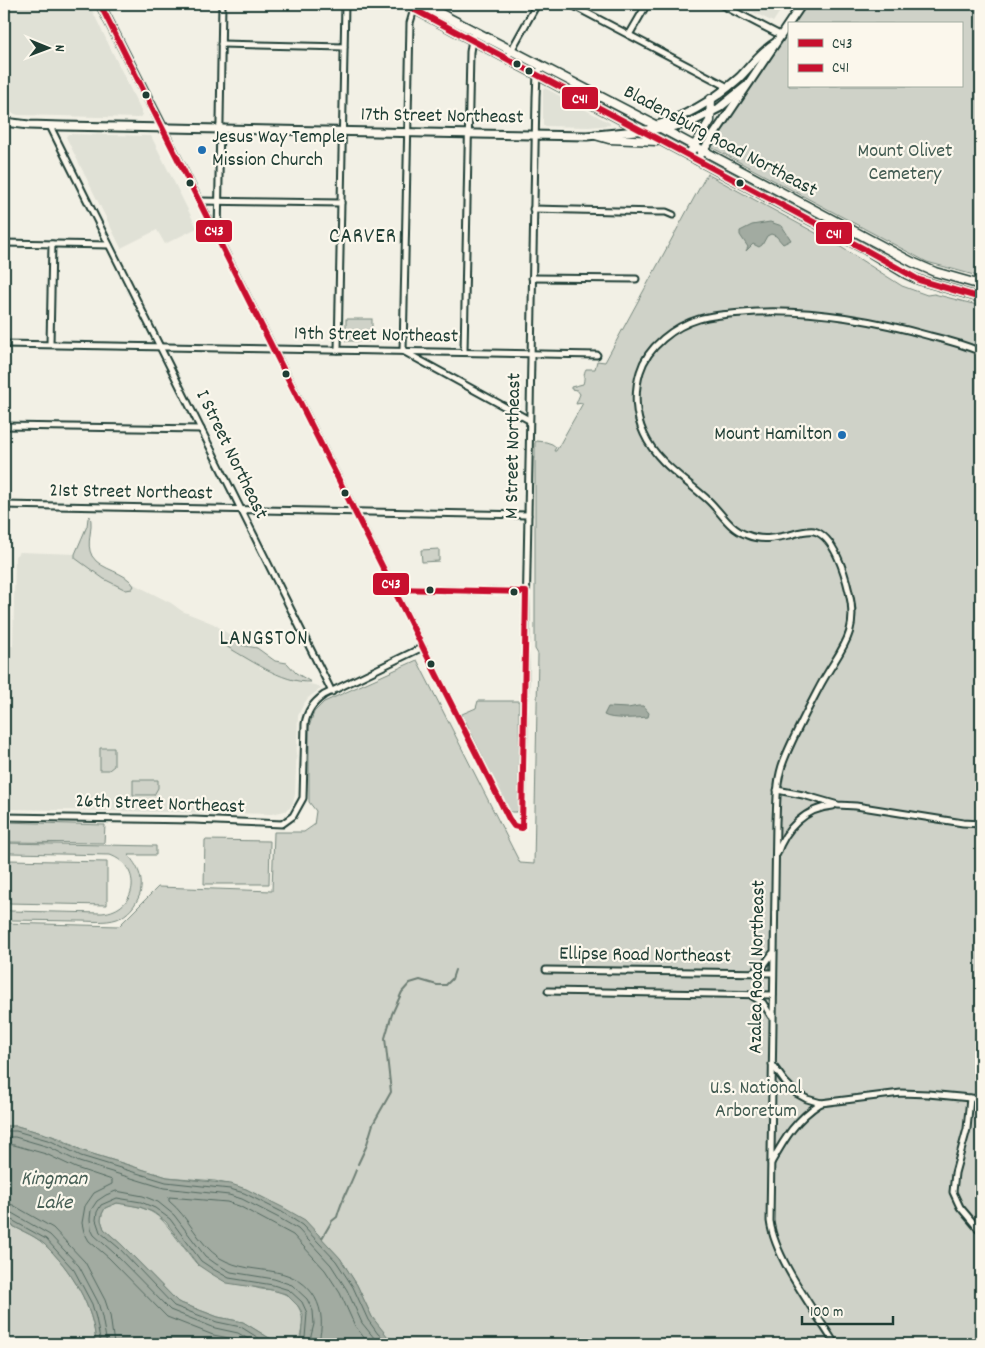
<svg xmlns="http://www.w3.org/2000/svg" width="985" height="1348" font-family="Dekko,sans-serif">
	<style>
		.built { fill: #e0e1d6 }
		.green { fill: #cfd2c8; stroke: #77887e }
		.water { fill: #a2aba1; stroke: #6e7f75 }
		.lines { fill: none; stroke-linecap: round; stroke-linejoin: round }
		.shore { stroke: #536960; stroke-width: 1 }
		.stream { stroke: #6e7f75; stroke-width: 2 }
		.street-casing { stroke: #1f3d34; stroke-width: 9 }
		.secondary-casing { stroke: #1f3d34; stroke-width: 11 }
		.primary-casing { stroke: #1f3d34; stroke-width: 11 }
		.street { stroke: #fbf7ec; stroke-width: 5 }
		.secondary { stroke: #fbf7ec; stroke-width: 7 }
		.primary { stroke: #fbf7ec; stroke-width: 8 }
		.bus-1-casing { stroke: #fbf7ec; stroke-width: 10 }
		.bus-2-casing { stroke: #fbf7ec; stroke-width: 10 }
		.bus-1 { stroke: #c8102e; stroke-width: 6 }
		.bus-2 { stroke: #c8102e; stroke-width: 6 }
		.bus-dot { fill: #1f3d34; stroke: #fbf7ec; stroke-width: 2 }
		.poi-dot { fill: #1f6fb2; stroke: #fbf7ec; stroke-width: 2 }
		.labels { text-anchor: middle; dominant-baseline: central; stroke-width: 4.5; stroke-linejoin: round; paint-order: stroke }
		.street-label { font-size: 20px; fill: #1f3d34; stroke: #fbf7ec }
		.poi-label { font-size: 20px; fill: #1f3d34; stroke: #fbf7ec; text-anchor: start }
		.park-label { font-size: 20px; fill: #425b52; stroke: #fbf7ec }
		.neighbourhood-label { font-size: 21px; letter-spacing: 1px; fill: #1f3d34; stroke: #fbf7ec }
		.water-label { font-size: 21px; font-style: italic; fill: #465e55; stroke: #fbf7ec }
		.line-badge { stroke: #fbf7ec; stroke-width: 2 }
		.badge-label { font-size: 14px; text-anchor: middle; font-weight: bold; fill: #fff }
	</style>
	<rect width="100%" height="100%" fill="#f2f0e5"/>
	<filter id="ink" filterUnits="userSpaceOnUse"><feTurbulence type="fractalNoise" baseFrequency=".02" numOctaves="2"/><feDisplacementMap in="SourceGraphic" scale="10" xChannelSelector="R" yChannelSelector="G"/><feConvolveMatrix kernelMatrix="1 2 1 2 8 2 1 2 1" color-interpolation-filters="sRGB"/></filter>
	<g filter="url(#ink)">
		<g class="built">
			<path d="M4 4H89L143 115 138 118 18 115 4 110Z"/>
			<path d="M737 4H785L773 22Z"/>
			<path d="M545 88 610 123V125L589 127 543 126V90Z"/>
			<path d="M68 134 151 136 197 228 165 244 157 230 121 248 66 137Z"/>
			<path d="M20 552 77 554 118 576 171 603 182 611 214 624 246 646 260 668 280 676 318 686 321 688 308 698 303 705 298 716 295 795 293 803 290 808 285 811 272 814 4 809V654L6 653V647L13 646 15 556Z"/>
		</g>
		<g class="green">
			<path d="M808 4H981V277L927 262 711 147 789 31V86H961V24H794Z"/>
			<path d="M707 174 836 244 902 286 927 295 934 294 981 306V1344H401L388 1337 381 1330 372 1317 357 1285 340 1258 305 1221 246 1189 215 1181 167 1177 83 1151 59 1138 17 1126H4V923L119 926 158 887 272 891 274 832H304L314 825 316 811 309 802V727L314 712 324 702 417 660 520 863 534 864 538 654 535 649V443L536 441 546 442 552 444 556 447 554 451H556L583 403 576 404 580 394 577 390 571 389V387L583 384C585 379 583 374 586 369H595L597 361 605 362Z"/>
			<rect x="346" y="319" width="26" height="22"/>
			<path d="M90 516C94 529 85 543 92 556 101 571 126 571 134 586L132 589 126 590 104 579 75 558V554L87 526 88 518Z"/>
			<path d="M439 549V561L422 562 421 550Z"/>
			<path d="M235 639 241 645 257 648 275 661 287 663 296 673 311 682C281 683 248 658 222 644V642L230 641Z"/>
			<path d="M478 701H519L518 810 516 812H510L462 714 476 708Z"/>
			<path d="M100 748H114V766L109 770H100Z"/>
			<path d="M133 780H158V788L154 795H133Z"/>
			<path d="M4 822 105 825 104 843 4 842Z"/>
			<path d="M205 840 270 841 269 884H204Z"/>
			<path d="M4 843 156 846V855H128C138 866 144 879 140 894 136 905 128 915 117 919 105 923 91 921 78 921 56 921 34 920 12 920L4 918V909L11 911 102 913C138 910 143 867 110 855L11 853 4 854Z"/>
			<path d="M8 860 107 862V905L7 903Z"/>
			<path d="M117 1203C159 1208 161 1218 185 1249 189 1254 193 1260 197 1264 201 1268 254 1288 261 1289 265 1290 269 1289 272 1290 291 1293 305 1308 302 1327 301 1334 300 1339 296 1344H279L243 1322 218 1317 178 1302 122 1245 104 1229 101 1220 102 1214 105 1208Z"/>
			<path d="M4 1221C16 1229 33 1234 44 1244 71 1269 94 1307 96 1344H4Z"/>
		</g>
		<g class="water">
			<path d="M770 222 782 226 791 240 783 244 776 236 771 234 767 236 762 245 759 247 753 244 746 251 748 247 740 235V231L752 225Z"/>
			<path d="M638 706H643L649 713 648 717C638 718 612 720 604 715L608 707 628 708Z"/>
			<path d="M4 1126H17L52 1136 83 1151 167 1177 231 1184 246 1189 284 1208 305 1220 340 1258 357 1285 372 1317 388 1337 401 1344H296L301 1337 303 1314 298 1306 286 1294 272 1290 227 1283 210 1273 198 1265 166 1222 153 1212 140 1207 117 1203 105 1208 102 1214 101 1220 104 1229 122 1245 178 1302 218 1317 243 1322 279 1344H96C94 1307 71 1269 44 1244 33 1234 16 1229 4 1221Z"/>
		</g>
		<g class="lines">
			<g class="shore">
				<path d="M4 1131H16L51 1141 81 1156 166 1182 230 1189 244 1193 282 1212 302 1225 336 1261 353 1287 368 1320 378 1334 391 1344"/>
				<path d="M4 1137H15L49 1147 79 1162 164 1188 229 1195 242 1199 279 1218 298 1229 331 1265 347 1290 362 1323 379 1344"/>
				<path d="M4 1144 14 1145 46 1154 76 1168 112 1180V1184L94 1193 85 1206 82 1223 84 1232 89 1241 109 1258 167 1317 213 1335 235 1339 243 1344"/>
				<path d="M4 1203 13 1205 53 1228 85 1262 105 1300 110 1315 114 1344"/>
				<path d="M4 1211 10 1212 50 1235 79 1266 98 1302 102 1317 107 1344"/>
				<path d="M4 1217 8 1218 46 1239 74 1270 92 1304 96 1318 101 1344"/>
				<path d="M257 1344 238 1333 215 1328 170 1310 114 1253 94 1235 91 1229 90 1219 91 1210 97 1201 106 1195 116 1191 143 1196 158 1202 174 1215 205 1256 216 1264 231 1272 274 1279 292 1285 307 1299 313 1311 314 1324 309 1344"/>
				<path d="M268 1344 241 1327 217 1322 174 1306 119 1248 100 1232 96 1220 97 1212 101 1205 117 1198 141 1202 155 1208 170 1219 201 1261 213 1269 229 1278 273 1285 289 1290 302 1302 307 1313 305 1338 302 1344"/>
				<path d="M318 1344C329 1309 313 1279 276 1272 255 1268 239 1269 220 1258 198 1244 189 1217 169 1201V1197L227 1202 239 1206 293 1235 325 1270 340 1293 355 1326 369 1344"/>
			</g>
			<g class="stream">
				<path d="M358 1164 366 1147 373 1124 391 1092 385 1038 392 1014 402 992 410 983 420 980 437 985H446L452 979 455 970"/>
				<path d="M322 1238 332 1221 337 1217C341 1201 350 1186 356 1170"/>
			</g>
			<g class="street-casing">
				<g id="street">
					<path d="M570 4 728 87"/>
					<path d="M720 4 780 35"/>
					<path d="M414 9 410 23 403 351 529 420"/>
					<path d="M629 35 647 4"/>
					<path d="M221 44 344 47"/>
					<path d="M507 58 537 4"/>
					<path d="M50 126 332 692"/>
					<path d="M163 128 509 819 514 826 522 828 536 97 537 74 542 67"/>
					<path d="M200 201 341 203"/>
					<path d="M533 209 658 212H666L673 215"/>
					<path d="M218 236 222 4"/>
					<path d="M4 243 109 245"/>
					<path d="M532 278 636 279"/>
					<path d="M4 344 597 355"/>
					<path d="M50 344 52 244"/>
					<path d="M338 350 345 4"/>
					<path d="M464 352 470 52 472 39 475 32"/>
					<path d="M4 426 201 429"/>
					<path d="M4 505 528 515"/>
					<path d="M394 589 526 592"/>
					<path d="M777 790 803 795 838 805 856 806 963 823 981 824"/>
					<path d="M4 817 194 820 282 824 293 816 303 798 305 724C307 711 313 703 324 695L423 647"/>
					<path d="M777 854C785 829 805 808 833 806"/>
					<path d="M546 970 773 973"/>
					<path d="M753 972 764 965 772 954"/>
					<path d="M548 991 773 995"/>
					<path d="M752 996 763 1003 771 1016"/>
					<path d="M772 1064 785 1082 796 1093 807 1099 821 1103 901 1093 928 1094 981 1099"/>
					<path d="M970 1098 967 1129 955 1173 953 1192 960 1207 981 1232"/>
					<path d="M771 1163C785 1138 796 1119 821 1103"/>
					<path d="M835 1344C815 1311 775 1259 770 1221L776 822C777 801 776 780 784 760 794 735 808 709 820 686 839 650 860 636 849 592 845 574 834 536 814 531 806 530 797 533 790 535 775 538 761 541 747 535 729 529 721 512 708 500 685 479 657 463 644 434 635 415 634 392 640 372 647 347 675 326 699 319 713 315 728 314 743 313 806 308 869 319 930 336 947 340 965 345 981 352"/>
				</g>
			</g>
			<g class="secondary-casing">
				<g id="secondary">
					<path d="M100 4 163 128"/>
					<path d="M4 122 29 125 62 126 587 136 665 128 690 123 719 108 745 87"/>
					<path d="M651 127C684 118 714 100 739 78 751 66 760 52 775 43"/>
					<path d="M697 160 802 4"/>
				</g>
			</g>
			<g class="primary-casing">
				<g id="primary">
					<path d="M404 4 866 250 906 274 919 280 981 298"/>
					<path d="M422 4 655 125 912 262 935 272 981 285"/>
					<path d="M595 135 609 139 657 141"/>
					<path d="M692 150 710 121 711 99"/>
				</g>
			</g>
			<use href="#street" class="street"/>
			<use href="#secondary" class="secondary"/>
			<use href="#primary" class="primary"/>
			<g class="bus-1-casing">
				<path id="bus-1" d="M100 4 509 819 514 826 522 828 526 592 394 589"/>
			</g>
			<g class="bus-2-casing">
				<path id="bus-2" d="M404 4 866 250 919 280 981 298"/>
			</g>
			<use href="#bus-1" class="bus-1"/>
			<use href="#bus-2" class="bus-2"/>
		</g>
	</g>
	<g class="bus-dot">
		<circle cx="517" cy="64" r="4.5"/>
		<circle cx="529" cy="71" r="4.5"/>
		<circle cx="146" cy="95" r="4.5"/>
		<circle cx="190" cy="183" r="4.5"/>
		<circle cx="740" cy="183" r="4.5"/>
		<circle cx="286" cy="374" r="4.5"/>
		<circle cx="345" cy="493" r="4.5"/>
		<circle cx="430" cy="590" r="4.5"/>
		<circle cx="514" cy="592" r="4.5"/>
		<circle cx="431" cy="664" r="4.5"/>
	</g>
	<g class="poi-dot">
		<circle cx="202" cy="150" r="5"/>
		<circle cx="842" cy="435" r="5"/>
	</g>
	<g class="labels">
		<g class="street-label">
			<text transform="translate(442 117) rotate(1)">17th Street Northeast</text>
			<text transform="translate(720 142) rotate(28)">Bladensburg Road Northeast</text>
			<text transform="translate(376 336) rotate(1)">19th Street Northeast</text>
			<text transform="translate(514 446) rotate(-89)">M Street Northeast</text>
			<text transform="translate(231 455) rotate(64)">I Street Northeast</text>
			<text transform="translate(131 493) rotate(1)">21st Street Northeast</text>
			<text transform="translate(160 805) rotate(2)">26th Street Northeast</text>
			<text transform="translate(645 956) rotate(1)">Ellipse Road Northeast</text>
			<text transform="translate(758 967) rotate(-89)">Azalea Road Northeast</text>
		</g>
		<g class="poi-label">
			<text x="212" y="138">Jesus Way Temple<tspan x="212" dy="23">Mission Church</tspan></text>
			<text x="832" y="435" text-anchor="end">Mount Hamilton</text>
		</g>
		<g class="park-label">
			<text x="905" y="152">Mount Olivet<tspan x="905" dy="23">Cemetery</tspan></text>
			<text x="756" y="1089">U.S. National<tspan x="756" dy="23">Arboretum</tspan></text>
		</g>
		<g class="neighbourhood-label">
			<text x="363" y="238">CARVER</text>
			<text x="264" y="640">LANGSTON</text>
		</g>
		<g class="water-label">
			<text x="54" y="1180">Kingman<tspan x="54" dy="24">Lake</tspan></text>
		</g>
	</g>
	<g class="line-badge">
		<rect x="561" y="86" width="38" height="24" rx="5" fill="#c8102e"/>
		<rect x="195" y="219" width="38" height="24" rx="5" fill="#c8102e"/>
		<rect x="815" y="221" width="38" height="24" rx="5" fill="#c8102e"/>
		<rect x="372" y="572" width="38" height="24" rx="5" fill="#c8102e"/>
	</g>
	<g class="badge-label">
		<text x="580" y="103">C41</text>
		<text x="214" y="235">C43</text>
		<text x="834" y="238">C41</text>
		<text x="391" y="588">C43</text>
	</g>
	<rect width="985" height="1348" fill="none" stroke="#fbf7ec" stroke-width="20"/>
	<rect x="10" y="10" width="965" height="1328" fill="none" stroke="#1f3d34" stroke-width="2" filter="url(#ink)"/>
	<rect x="788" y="22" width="175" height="65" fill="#fbf7ec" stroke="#a3ada2"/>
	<rect x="798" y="39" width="25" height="8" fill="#c8102e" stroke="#a3ada2"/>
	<text x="832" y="48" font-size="15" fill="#1f3d34">C43</text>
	<rect x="798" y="64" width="25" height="8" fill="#c8102e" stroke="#a3ada2"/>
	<text x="832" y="72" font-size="15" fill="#1f3d34">C41</text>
	<g transform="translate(48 48) rotate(91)" stroke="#fbf7ec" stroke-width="4" paint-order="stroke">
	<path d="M0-4L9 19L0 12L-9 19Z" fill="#1f3d34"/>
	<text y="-8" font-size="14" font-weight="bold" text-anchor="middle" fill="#1f3d34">N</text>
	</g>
	<path d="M802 1316v8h91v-8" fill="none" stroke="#1f3d34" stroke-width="2.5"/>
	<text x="810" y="1316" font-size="15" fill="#1f3d34" stroke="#fbf7ec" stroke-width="4" paint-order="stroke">100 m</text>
</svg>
